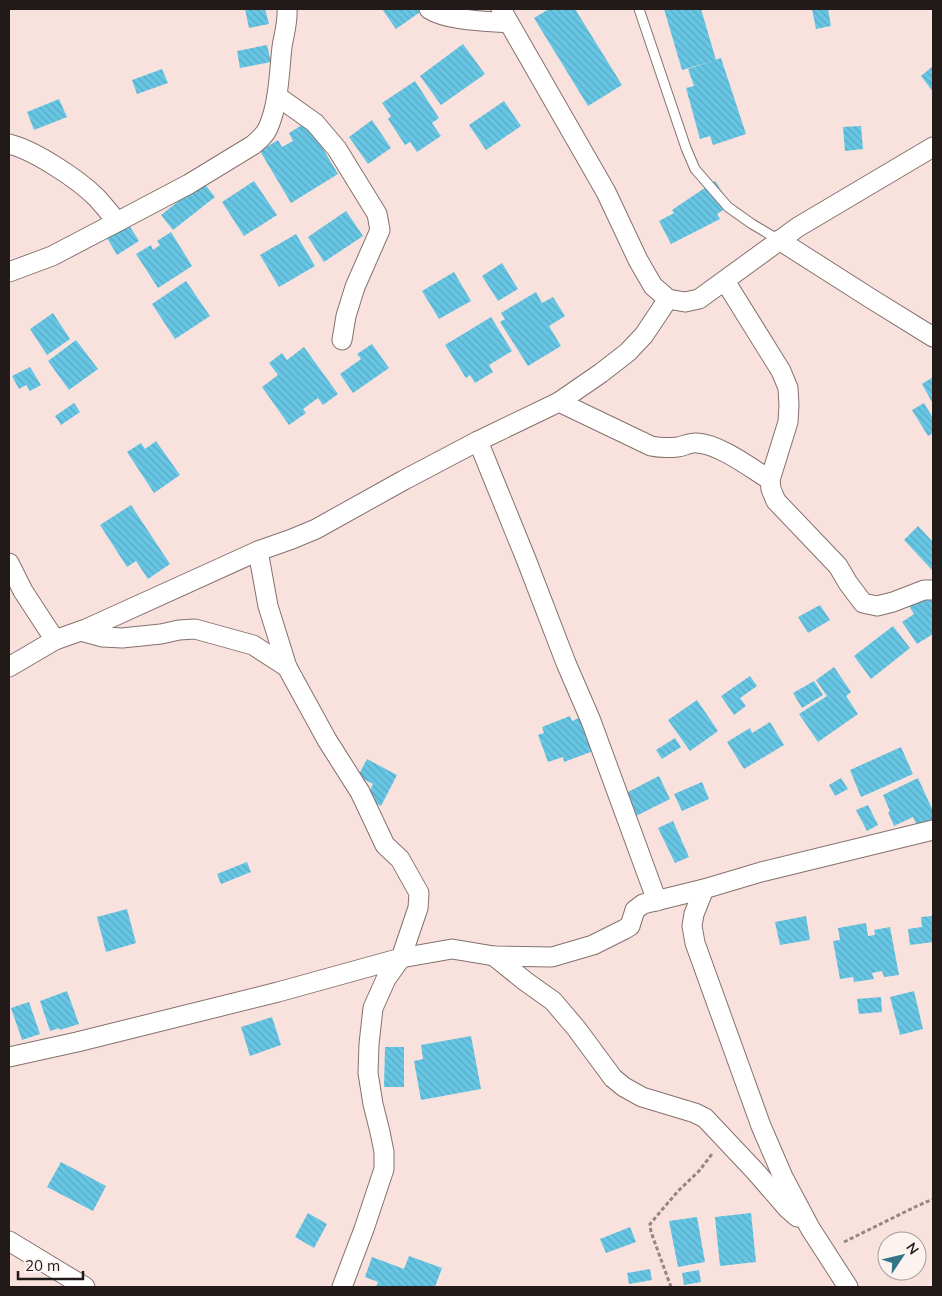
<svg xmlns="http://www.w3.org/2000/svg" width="942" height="1296" font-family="Mulish,sans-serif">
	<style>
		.building { fill: url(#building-back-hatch) }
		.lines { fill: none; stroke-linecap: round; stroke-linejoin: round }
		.lane-casing { stroke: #85716d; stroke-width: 11 }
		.street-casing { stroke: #85716d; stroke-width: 21 }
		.path { stroke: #968683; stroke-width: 3; stroke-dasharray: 4 2.5; stroke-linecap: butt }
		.lane { stroke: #fff; stroke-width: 9 }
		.street { stroke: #fff; stroke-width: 19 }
	</style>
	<defs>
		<pattern id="building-back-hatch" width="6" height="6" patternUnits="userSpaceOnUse" patternTransform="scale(1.25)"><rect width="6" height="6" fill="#67c6e4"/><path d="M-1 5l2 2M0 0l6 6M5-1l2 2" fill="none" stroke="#59aac3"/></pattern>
	</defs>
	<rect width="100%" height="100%" fill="#f9e2dd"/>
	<g class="building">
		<path d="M245 9H265L269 24 249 28Z"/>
		<path d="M382 9H422L423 10 396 29Z"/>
		<path d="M549 9H575L622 85 588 106 534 18Z"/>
		<path d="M664 9H701L716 60 682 70Z"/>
		<path d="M812 9H828L831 26 816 29Z"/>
		<path d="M463 44 485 74 441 105 420 76Z"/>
		<path d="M267 45 271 62 240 68 237 51Z"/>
		<path d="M721 58 746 134 713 145 710 136 700 139 686 88 694 86 688 69Z"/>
		<path d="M933 66V92L921 76Z"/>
		<path d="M162 69 168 83 137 94 132 80Z"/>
		<path d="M415 81 439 118 432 123 441 136 417 152 410 142 405 145 388 119 391 116 382 103Z"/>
		<path d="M59 99 67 117 34 130 27 112Z"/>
		<path d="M504 101 521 126 486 150 469 125Z"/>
		<path d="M372 120 391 148 368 164 349 137Z"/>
		<path d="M307 122 338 174 291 203 260 151 278 140 282 147 293 141 289 133Z"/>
		<path d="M861 126 863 149 845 151 843 127Z"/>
		<path d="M254 181 277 215 244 236 222 202Z"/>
		<path d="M715 181 731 205 717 214 720 219 671 244 659 221 674 213 672 210Z"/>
		<path d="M203 182 215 197 173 230 161 215Z"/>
		<path d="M346 211 363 236 324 262 308 237Z"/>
		<path d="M129 225 139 241 117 255 107 238Z"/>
		<path d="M171 232 192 266 158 288 136 254 151 245 153 250 160 245 157 241Z"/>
		<path d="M296 234 315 266 279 287 260 255Z"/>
		<path d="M502 263 518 289 498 301 482 276Z"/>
		<path d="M454 272 471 301 439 319 422 291Z"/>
		<path d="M186 281 210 316 175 339 152 304Z"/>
		<path d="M536 292 542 303 553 297 565 316 549 326 561 346 528 366 500 322 505 319 501 313Z"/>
		<path d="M53 313 70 339 47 355 30 329Z"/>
		<path d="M491 317 512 351 489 365 493 372 475 383 470 375 466 378 445 345Z"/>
		<path d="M76 340 98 369 69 390 48 361Z"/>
		<path d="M372 344 389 368 353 393 340 374 361 359 357 354Z"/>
		<path d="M304 347 338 394 323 405 318 398 303 409 306 413 289 425 262 387 278 375 269 363 282 353 287 360Z"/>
		<path d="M30 367 41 385 30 391 26 385 19 389 12 376Z"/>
		<path d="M933 377V404L922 384Z"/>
		<path d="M74 403 80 412 61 425 55 416Z"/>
		<path d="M924 403 933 418V433L928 436 912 410Z"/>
		<path d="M156 441 180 475 154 493 127 452 141 443 145 449Z"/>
		<path d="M131 505 170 564 148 579 136 561 127 567 100 525Z"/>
		<path d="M918 526 933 542V571L904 540Z"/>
		<path d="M927 594 933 603V634L917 644 902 622 914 614 909 606Z"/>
		<path d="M820 605 830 620 808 633 798 617Z"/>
		<path d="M893 626 910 648 871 679 854 656Z"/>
		<path d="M834 667 851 692 846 696 858 714 818 742 799 714 827 696 816 680Z"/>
		<path d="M750 676 757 686 740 698 746 706 734 715 721 696Z"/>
		<path d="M814 681 823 695 802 708 793 693Z"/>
		<path d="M697 700 718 731 690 751 668 720Z"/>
		<path d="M570 716 572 721 583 716 596 750 564 762 563 757 548 762 538 735 544 733 542 727Z"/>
		<path d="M770 722 784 745 744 769 727 742 750 728 752 733Z"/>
		<path d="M675 738 681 747 662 759 656 750Z"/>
		<path d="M901 747 913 774 861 797 850 770Z"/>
		<path d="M367 759 397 775 381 806 366 798 373 784 358 776Z"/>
		<path d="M659 776 670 799 634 817 622 795Z"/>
		<path d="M841 778 848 789 835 796 829 785Z"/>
		<path d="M918 778 933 811V821L918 828 913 817 894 826 888 812 890 811 883 795Z"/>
		<path d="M702 782 709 799 682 811 674 794Z"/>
		<path d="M868 805 878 825 867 831 856 810Z"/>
		<path d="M673 821 689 857 675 863 658 828Z"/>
		<path d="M247 862 251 872 221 884 217 874Z"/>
		<path d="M127 909 136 943 106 952 97 917Z"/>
		<path d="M806 916 810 940 780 945 775 922Z"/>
		<path d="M933 916V942L910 945 908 929 922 927 921 917Z"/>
		<path d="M866 923 868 936 875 935 874 930 890 927 899 975 884 977 882 971 872 973 874 979 854 982 853 977 840 979 833 941 840 940 838 928Z"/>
		<path d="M67 991 79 1024 60 1030 59 1028 50 1031 40 1001Z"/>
		<path d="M914 991 923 1029 900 1035 890 997Z"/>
		<path d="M881 997 882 1012 859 1014 857 999Z"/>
		<path d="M29 1002 40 1034 22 1040 11 1008Z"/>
		<path d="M272 1017 281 1045 250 1056 241 1027Z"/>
		<path d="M471 1036 481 1089 421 1100 414 1061 423 1059 421 1045Z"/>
		<path d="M385 1047H404V1087H384Z"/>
		<path d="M61 1162 106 1186 93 1211 47 1187Z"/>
		<path d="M308 1213 327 1224 314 1248 295 1237Z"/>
		<path d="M751 1213 756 1262 720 1266 715 1217Z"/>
		<path d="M697 1217 705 1262 678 1267 669 1221Z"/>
		<path d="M630 1227 636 1242 606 1253 600 1239Z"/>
		<path d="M409 1256 442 1268 435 1287H376L378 1282 365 1277 372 1257 404 1269Z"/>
		<path d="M650 1269 652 1280 629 1284 627 1273Z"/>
		<path d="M699 1270 701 1282 684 1285 682 1273Z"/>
	</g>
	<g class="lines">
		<g class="lane-casing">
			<path id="lane" d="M639 9 686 148 695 169 728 207 752 224 779 240"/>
		</g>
		<g class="street-casing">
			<g id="street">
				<path d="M429 9C448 21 486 21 509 23"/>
				<path d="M501 9 606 192 638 260 653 286 668 299 685 302 699 299 798 227 933 147"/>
				<path d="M277 96 315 123 337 149 377 214 380 230 355 287 346 316 342 340"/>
				<path d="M9 144C34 150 78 179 97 198 104 206 111 214 117 222"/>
				<path d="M779 240 870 298 933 337"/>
				<path d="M9 272 52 256 117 222 189 184 253 145C259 140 265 135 268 128 279 103 279 74 282 47 284 34 288 22 287 9"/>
				<path d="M725 281 781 371 788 388 789 405 788 422 770 480 771 489 776 501 838 566 848 583 863 603 877 606 893 602 924 590H933"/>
				<path d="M559 402 651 446C660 448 668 448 678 447 684 446 691 442 697 443 719 444 751 468 770 480"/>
				<path d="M478 441 526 559 566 663 591 721 657 901"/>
				<path d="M258 551 268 606 287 667 327 740 360 792 385 845 400 859 419 893 418 908 401 958 386 979 373 1008 369 1044 368 1073 373 1104 380 1132 384 1152V1169L364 1229 342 1287"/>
				<path d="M9 563 23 591 55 640"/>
				<path d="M81 631 103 637 122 638 161 634 179 630 195 629 253 645 287 667"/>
				<path d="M9 667 55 640 86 629 258 551 292 539 316 529 404 480 478 441 559 402 601 373 628 352 644 335 668 299"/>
				<path d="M704 889 694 914 692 926 695 943 761 1126 783 1177 810 1228 848 1287"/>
				<path d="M494 956 525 981 553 1001 576 1028 613 1078 624 1087 642 1097 695 1113 705 1118 755 1171 788 1209 797 1217"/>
				<path d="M9 1057 77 1042 278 992 401 958 452 949 494 956 552 957 593 945 625 929 630 926 635 910 643 904 704 889 761 872 933 830"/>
				<path d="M9 1241 85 1287"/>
			</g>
		</g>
		<g class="path">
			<path d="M844 1242 917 1206 933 1199"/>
			<path d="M671 1287 651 1232 650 1224 678 1191 699 1171 712 1154"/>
		</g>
		<use href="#lane" class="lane"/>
		<use href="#street" class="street"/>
	</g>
	<rect width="942" height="1296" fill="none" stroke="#221a19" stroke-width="20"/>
	<g transform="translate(902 1256) rotate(55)"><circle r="24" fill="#fcf2f0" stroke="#a59c9a"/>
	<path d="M0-4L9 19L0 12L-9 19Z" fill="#347487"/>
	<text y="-8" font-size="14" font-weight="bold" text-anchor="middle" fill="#221a19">N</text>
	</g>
	<path d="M18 1271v8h65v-8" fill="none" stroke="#221a19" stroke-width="2.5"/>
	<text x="25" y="1271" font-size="15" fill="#221a19" stroke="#fcf2f0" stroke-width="4" paint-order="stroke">20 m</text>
</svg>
